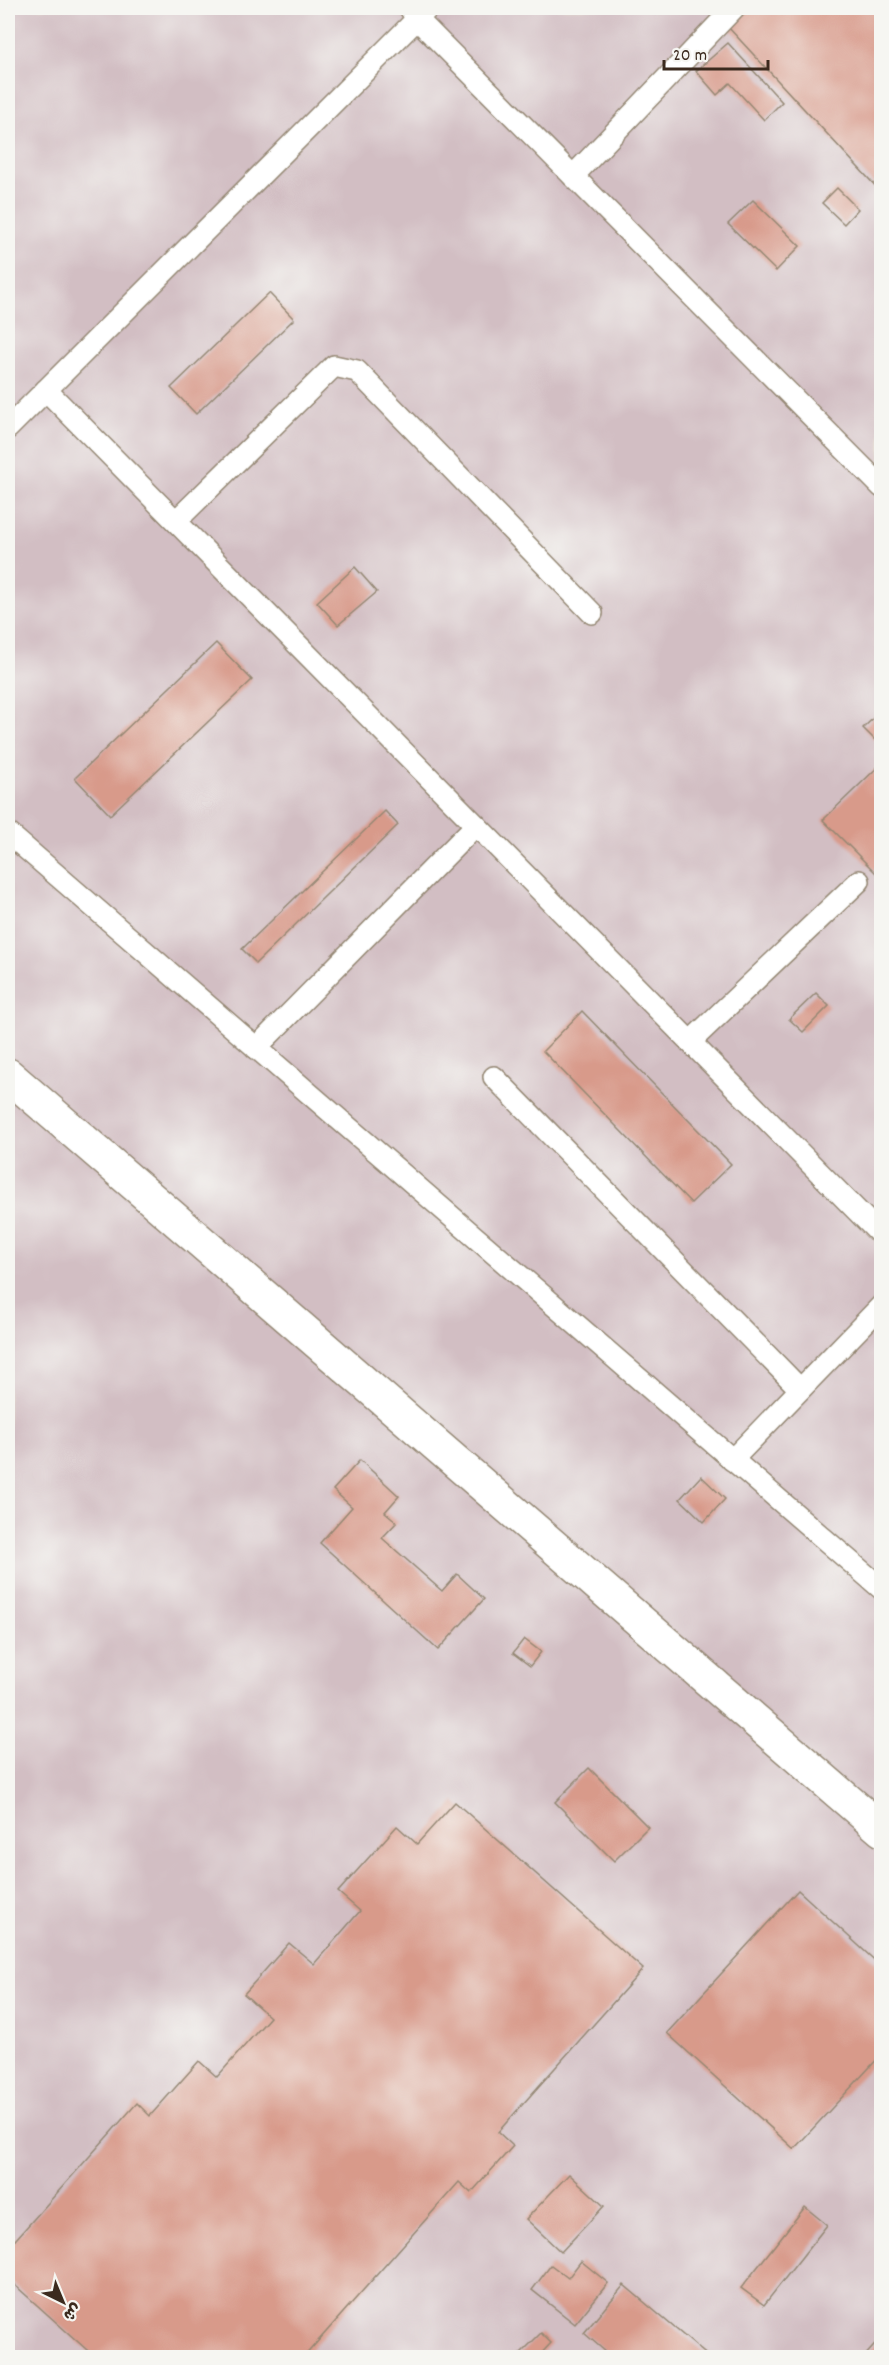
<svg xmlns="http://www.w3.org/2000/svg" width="889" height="2365" font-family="Dekko,'Playpen Sans Arabic',sans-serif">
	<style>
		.industrial { fill: #d2bec3 }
		.building { fill: #d89a8a }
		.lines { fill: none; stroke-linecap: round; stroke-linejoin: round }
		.lane-casing { stroke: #948773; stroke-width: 24 }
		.street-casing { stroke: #948773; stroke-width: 36 }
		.lane { stroke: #fff; stroke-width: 21 }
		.street { stroke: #fff; stroke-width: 33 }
	</style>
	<rect width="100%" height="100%" fill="#f6f6f2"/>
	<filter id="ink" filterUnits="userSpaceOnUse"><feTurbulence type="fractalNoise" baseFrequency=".0167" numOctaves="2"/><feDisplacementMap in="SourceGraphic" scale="12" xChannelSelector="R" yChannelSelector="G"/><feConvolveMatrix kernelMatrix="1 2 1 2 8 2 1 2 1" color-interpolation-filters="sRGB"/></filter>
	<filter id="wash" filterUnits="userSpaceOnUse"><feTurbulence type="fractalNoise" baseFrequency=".008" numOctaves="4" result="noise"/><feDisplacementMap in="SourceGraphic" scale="24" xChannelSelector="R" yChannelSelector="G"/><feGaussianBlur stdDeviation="1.35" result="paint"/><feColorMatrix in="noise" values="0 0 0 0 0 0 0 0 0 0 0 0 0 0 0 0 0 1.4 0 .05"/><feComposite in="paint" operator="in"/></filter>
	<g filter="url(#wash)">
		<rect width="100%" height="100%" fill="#ece4c8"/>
		<rect class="industrial" x="8" y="8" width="873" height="2349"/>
		<g id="blocks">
			<g class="building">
				<path d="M749 8H882V193L728 27Z"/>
				<path d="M728 43 782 102 764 120 730 83 717 95 696 71Z"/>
				<path d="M837 188 858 209 844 224 822 203Z"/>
				<path d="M753 200 800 246 776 271 728 224Z"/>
				<path d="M269 293 294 319 196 414 171 388Z"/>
				<path d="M355 567 377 592 338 625 317 602Z"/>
				<path d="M216 643 252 680 110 815 75 778Z"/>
				<path d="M882 710V747L863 728Z"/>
				<path d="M882 763V879L823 820Z"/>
				<path d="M385 811 398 825 256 963 242 949Z"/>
				<path d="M816 993 829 1006 803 1032 789 1019Z"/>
				<path d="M582 1011 731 1164 691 1203 543 1051Z"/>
				<path d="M360 1460 399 1496 385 1512 397 1522 382 1538 442 1591 457 1574 484 1599 438 1650 320 1543 352 1507 333 1490Z"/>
				<path d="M701 1476 725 1499 704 1522 680 1499Z"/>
				<path d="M524 1639 541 1652 530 1666 513 1653Z"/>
				<path d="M589 1768 648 1827 614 1861 555 1802Z"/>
				<path d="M455 1802 643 1969 498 2132 513 2146 471 2193 459 2182 303 2358H96L8 2279V2248L137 2103 150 2116 199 2061 217 2077 270 2017 244 1994 289 1943 314 1964 360 1911 338 1892 397 1826 417 1844Z"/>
				<path d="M798 1890 882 1967V2054L794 2149 667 2033Z"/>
				<path d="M569 2174 604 2206 561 2252 526 2219Z"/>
				<path d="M805 2207 827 2225 764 2305 741 2288Z"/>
				<path d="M581 2261 608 2283 575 2324 532 2290 551 2265 568 2278Z"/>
				<path d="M624 2285 710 2358H613L584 2333Z"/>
				<path d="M541 2333 551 2343 537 2358H516Z"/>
				<path d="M882 2337V2358H863Z"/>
			</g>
		</g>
	</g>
	<g filter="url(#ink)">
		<use href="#blocks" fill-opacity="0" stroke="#948773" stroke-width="1.5"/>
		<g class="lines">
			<g class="lane-casing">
				<g id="lane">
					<path d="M410 8 417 19 882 487"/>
					<path d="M573 176 734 8"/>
					<path d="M46 390 882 1236"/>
					<path d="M8 428 428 8"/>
					<path d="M176 521 334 366 357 371 592 613"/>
					<path d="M8 833 882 1589"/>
					<path d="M690 1042 859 881"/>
					<path d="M256 1048 476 825"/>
					<path d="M494 1077 800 1389"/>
					<path d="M732 1460 882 1305"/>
				</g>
			</g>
			<g class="street-casing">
				<path id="street" d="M8 1075 882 1830"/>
			</g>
			<use href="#lane" class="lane"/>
			<use href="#street" class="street"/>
		</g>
	</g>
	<rect width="889" height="2365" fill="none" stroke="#f6f6f2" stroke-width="30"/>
	<g transform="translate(63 2302) rotate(137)" stroke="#f6f6f2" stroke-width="4.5" paint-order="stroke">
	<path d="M0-4.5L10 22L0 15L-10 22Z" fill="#3b2a1e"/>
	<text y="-9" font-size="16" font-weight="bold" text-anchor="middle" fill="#3b2a1e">ش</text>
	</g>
	<path d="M664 60v9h104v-9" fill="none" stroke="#3b2a1e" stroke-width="3"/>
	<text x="673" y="60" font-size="18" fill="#3b2a1e" stroke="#f6f6f2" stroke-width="4.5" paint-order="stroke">20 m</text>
</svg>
